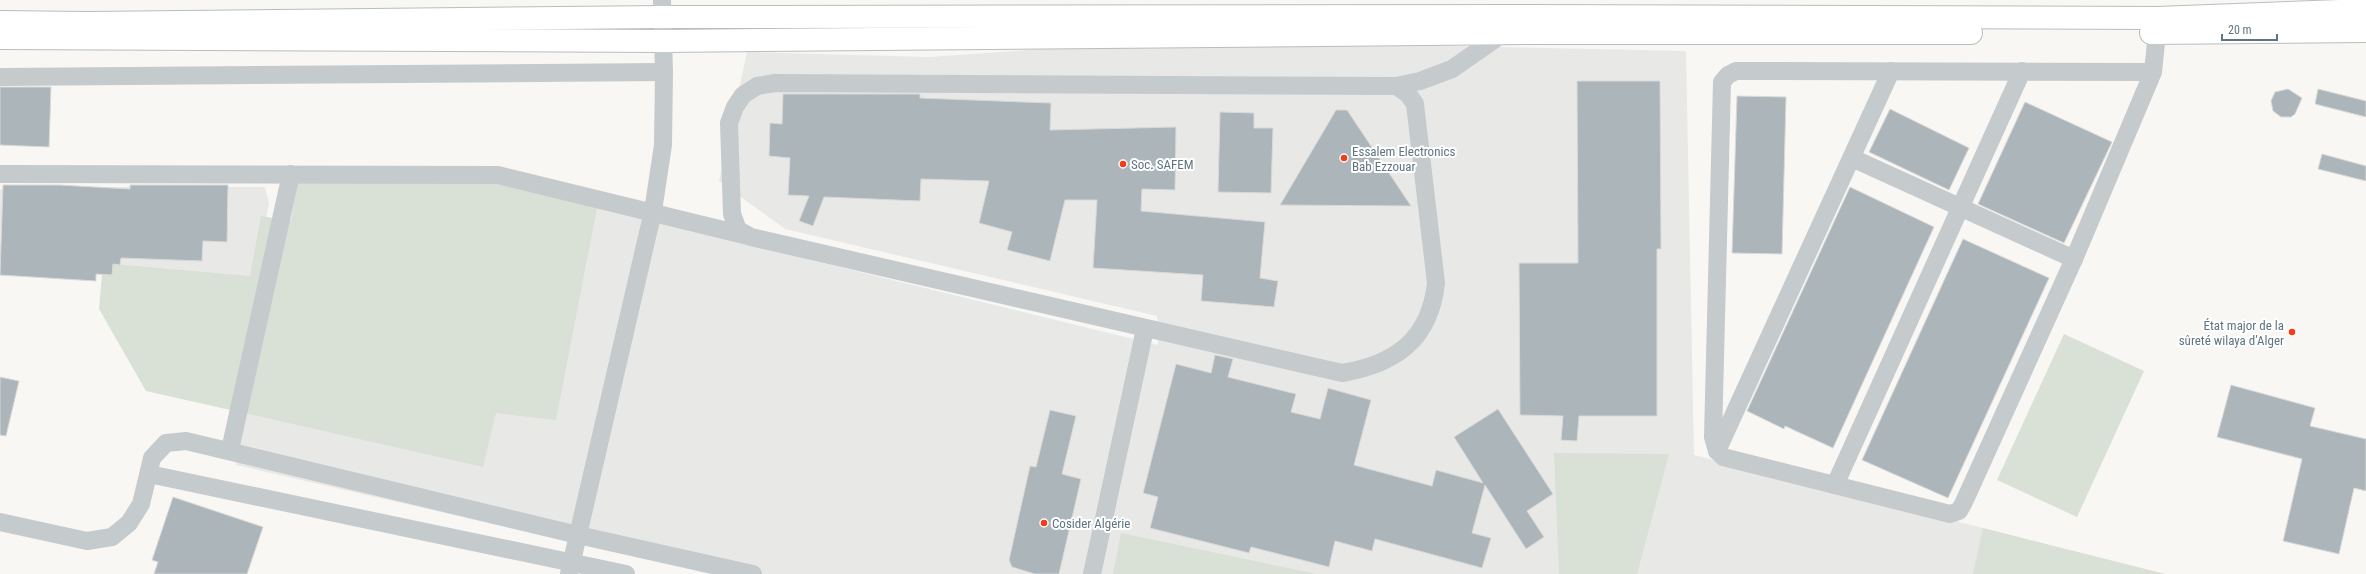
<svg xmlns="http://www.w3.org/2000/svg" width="2366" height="574" font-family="'Roboto Condensed',sans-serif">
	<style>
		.built { fill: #e8e9e7 }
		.green { fill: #d9e0d5 }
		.building { fill: #abb5ba; stroke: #d9d9d7 }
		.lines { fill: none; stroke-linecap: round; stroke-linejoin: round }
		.major-casing { stroke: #b8bdc0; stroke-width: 24 }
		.minor { stroke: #c5cacd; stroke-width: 18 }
		.major { stroke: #fff; stroke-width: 22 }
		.poi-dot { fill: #f33c19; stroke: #fff; stroke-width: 1.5 }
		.labels { text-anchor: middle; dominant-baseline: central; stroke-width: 4; stroke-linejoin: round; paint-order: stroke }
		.poi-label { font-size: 13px; fill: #607582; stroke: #fff; text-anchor: start }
	</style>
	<rect width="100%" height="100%" fill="#f8f7f4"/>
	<g class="built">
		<path d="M1168 40 1686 51 1694 455 2165 574H711L236 465 298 182H493L1158 345 1157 316 785 229 719 181 747 52 929 57Z"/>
		<path d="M6 187H265L269 203 253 285 0 260V190Z"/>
	</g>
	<g class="green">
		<path d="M298 182H493L597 208 556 420 496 413 483 467 146 391 99 309 102 275H112L113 264 250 276 261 216 291 221Z"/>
		<path d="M2064 334 2144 371 2077 517 1997 480Z"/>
		<path d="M1554 453 1669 454 1637 574H1559Z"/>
		<path d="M1983 528 2165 574H1973Z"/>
		<path d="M1121 533 1317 574H1113Z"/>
	</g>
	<g class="building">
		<path d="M1577 81H1660L1661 249H1657V416H1579L1577 441 1561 440 1563 416 1520 415 1519 263H1578Z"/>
		<path d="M0 87H51L49 147 0 145Z"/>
		<path d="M2288 89 2302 98 2295 114 2291 117H2281L2273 111 2271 101 2275 92Z"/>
		<path d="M2318 89 2366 101V117L2315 104Z"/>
		<path d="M783 94H920V98L1051 103 1050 130 1176 127 1175 190 1142 189 1141 211 1265 222 1260 278 1278 281 1274 307 1201 301 1203 275 1093 268 1097 200H1065L1050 261 1007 250 1012 232 979 223 989 181 921 179 920 201 824 197 813 226 799 221 809 196 788 195 790 158 769 156 770 123 782 124Z"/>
		<path d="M1737 96 1786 97 1782 254 1732 253Z"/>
		<path d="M2025 102 2112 142 2064 243 1978 204Z"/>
		<path d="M1890 109 1969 148 1949 190 1869 152Z"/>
		<path d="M1336 110H1347L1411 206 1280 205Z"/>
		<path d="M1220 112 1254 113V128H1273L1271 193 1218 192Z"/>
		<path d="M2322 154 2366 166V181L2318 169Z"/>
		<path d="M3 185H59L130 189V185H228L227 242 203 241 202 261 121 258 120 265 113 264 112 275 96 274V281L0 275Z"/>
		<path d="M1850 187 1934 227 1833 448 1785 426 1784 429 1747 411Z"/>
		<path d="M1963 239 2049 278 1948 498 1862 460Z"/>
		<path d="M1215 355 1233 359 1228 377 1296 394 1291 412 1320 419 1328 388 1371 400 1354 465 1432 486 1436 470 1483 483 1454 437 1498 409 1553 494 1527 511 1544 537 1526 549 1485 485 1472 533 1491 538 1482 568 1375 539 1372 551 1335 541 1329 567 1251 547 1249 553 1150 528 1158 497 1143 493 1176 364 1211 373Z"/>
		<path d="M0 377 19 381 6 436 0 435Z"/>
		<path d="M2231 385 2315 408 2310 426 2366 439V491L2354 488 2339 554 2283 541 2302 459 2217 437Z"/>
		<path d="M1050 410 1076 416 1062 474 1081 479 1059 574H1035L1012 567 1009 560 1030 466 1036 467Z"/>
		<path d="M173 497 263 527 247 574H154L158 562 152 560Z"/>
	</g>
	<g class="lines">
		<g class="major-casing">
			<g id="major">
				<path d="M0 22 87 23 662 17 1529 16 2157 18 2366 10"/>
				<path d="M2151 33 2366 31"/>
				<path d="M0 38 663 41 1530 33H1971"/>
			</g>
		</g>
		<g class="minor">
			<path d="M2153 72 1736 71 1728 75 1722 82 1713 437 1717 451 1723 457 1950 514 1959 511 1964 502 2074 259 2153 72 2157 33"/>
			<path d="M0 77 664 72"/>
			<path d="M775 83 1396 86 1408 94 1415 104 1436 283C1430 339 1396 364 1342 373L751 237 738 230 732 214 729 123 735 107 743 95 757 86Z"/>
			<path d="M1396 86 1420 81 1452 69 1508 30"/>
			<path d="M1852 158 2074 259"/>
			<path d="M0 174 498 175 748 236"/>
			<path d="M230 450 291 174"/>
			<path d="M1717 451 1891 71"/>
			<path d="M149 474 626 574"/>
			<path d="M1835 485 2022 71"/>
			<path d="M0 522 87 541 112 537 129 523 141 504 152 458 166 443 186 441 578 535 653 211 663 145 664 72 662 0"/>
			<path d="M569 574 578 535 753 574"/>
			<path d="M1092 574 1145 329"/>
		</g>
		<use href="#major" class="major"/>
	</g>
	<g class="poi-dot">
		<circle cx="1344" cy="158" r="4"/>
		<circle cx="1123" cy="164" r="4"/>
		<circle cx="2292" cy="332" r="4"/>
		<circle cx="1044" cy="523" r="4"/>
	</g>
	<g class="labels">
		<g class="poi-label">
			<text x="1352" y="151">Essalem Electronics<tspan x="1352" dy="15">Bab Ezzouar</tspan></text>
			<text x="1131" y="164">Soc. SAFEM</text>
			<text x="2284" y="325" text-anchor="end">État major de la<tspan x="2284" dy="15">sûreté wilaya d’Alger</tspan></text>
			<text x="1052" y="523">Cosider Algérie</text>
		</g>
	</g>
	<path d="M2222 34v6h55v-6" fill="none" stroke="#607582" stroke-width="2"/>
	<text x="2228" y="34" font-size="12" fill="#607582" stroke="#ffffff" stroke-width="3" paint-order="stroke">20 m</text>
</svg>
